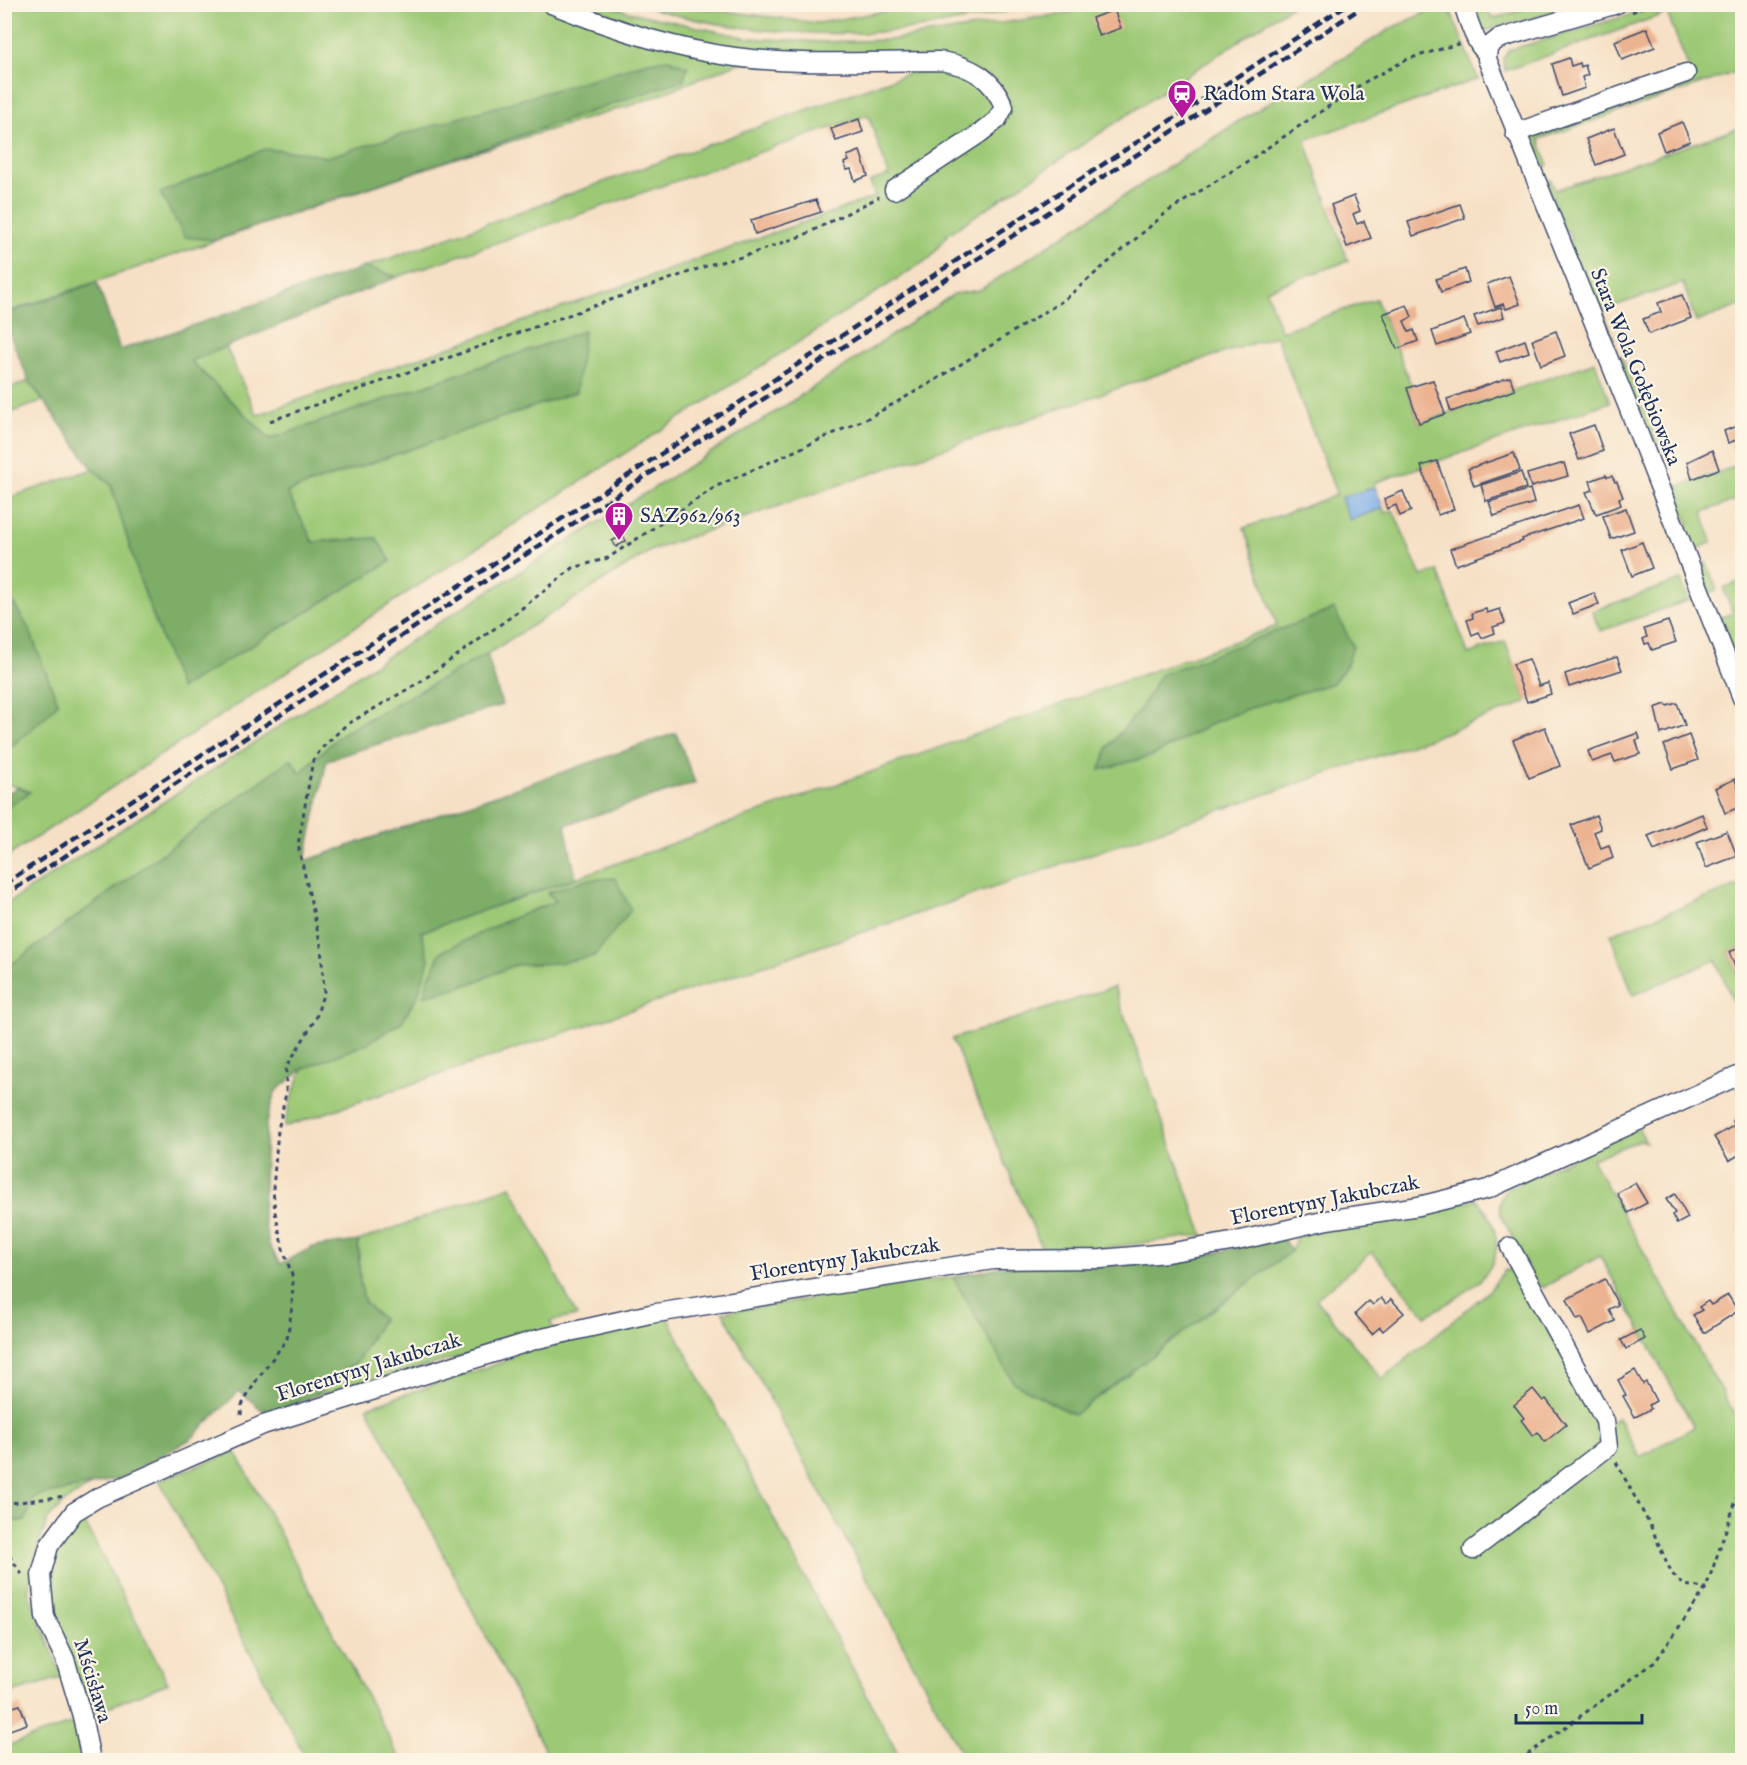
<svg xmlns="http://www.w3.org/2000/svg" width="1747" height="1765" font-family="'IM FELL English',serif">
	<style>
		.green { fill: #9dc976; stroke: #5c7c6a; stroke-width: 1.5 }
		.forest { fill: #7ead67; stroke: #4c6e62; stroke-width: 1.5 }
		.water { fill: #7dade8; stroke: #4c6ea3; stroke-width: 1.5 }
		.building { fill: #ecb391 }
		.lines { fill: none; stroke-linecap: round; stroke-linejoin: round }
		.minor-casing { stroke: #3c4a6d; stroke-width: 21 }
		.path { stroke: #3c4a6d; stroke-width: 3; stroke-dasharray: 4.5 4.5; stroke-linecap: butt }
		.minor { stroke: #fff; stroke-width: 18 }
		.rail { stroke: #1b2f5e; stroke-width: 4.5; stroke-dasharray: 9 4.5; stroke-linecap: butt }
		.labels { text-anchor: middle; dominant-baseline: central; stroke-width: 4.5; stroke-linejoin: round; paint-order: stroke }
		.poi-label { font-size: 21px; fill: #1b2f5e; stroke: #fcf5e5; text-anchor: start }
		.street-label { font-size: 21px; fill: #1b2f5e; stroke: #fcf5e5 }
	</style>
	<rect width="100%" height="100%" fill="#fcf5e5"/>
	<filter id="ink" filterUnits="userSpaceOnUse"><feTurbulence type="fractalNoise" baseFrequency=".0167" numOctaves="2"/><feDisplacementMap in="SourceGraphic" scale="12" xChannelSelector="R" yChannelSelector="G"/><feConvolveMatrix kernelMatrix="1 2 1 2 8 2 1 2 1" color-interpolation-filters="sRGB"/></filter>
	<filter id="wash" filterUnits="userSpaceOnUse"><feTurbulence type="fractalNoise" baseFrequency=".008" numOctaves="4" result="noise"/><feDisplacementMap in="SourceGraphic" scale="24" xChannelSelector="R" yChannelSelector="G"/><feGaussianBlur stdDeviation="1.35" result="paint"/><feColorMatrix in="noise" values="0 0 0 0 0 0 0 0 0 0 0 0 0 0 0 0 0 1.4 0 .05"/><feComposite in="paint" operator="in"/></filter>
	<g filter="url(#wash)">
		<rect width="100%" height="100%" fill="#f6e0c5"/>
		<g class="green">
			<path d="M606 4 629 12 748 38 822 42 889 40 1062 14 1101 5H1293L948 234 930 258 411 590 5 858V809L30 792 5 783V499L93 469 111 485 140 580 180 688 376 538 313 542 287 492 501 417 584 331 270 439 191 361 226 347 257 415 875 197 870 182 889 175 868 115 397 277 365 267 929 66 739 63 638 103 453 159 5 313 4 5Z"/>
			<path d="M641 5H699L693 7 818 23 886 11 904 5H1041C1007 11 973 19 938 25 846 41 730 34 641 5Z"/>
			<path d="M1442 5H1448L1478 79 1305 140 1348 261 1266 290 1281 331 1376 299 1412 387 1407 389 1419 423 1595 362 1610 402 1374 483 1375 487 1341 498 1350 520 1383 508 1385 513 1393 510 1421 576 1438 571 1468 654 1505 641 1527 702 1431 738 937 907 284 1127 293 1093 303 1069 429 960 421 932 576 878 1277 626 1244 528 1337 495 1276 336 1173 369 652 550 487 654 341 734 299 774 291 760 5 970V905L457 611 785 406 954 294 980 290 1236 123 1392 28Z"/>
			<path d="M1476 5H1486L1492 19 1535 5H1581L1488 30 1482 29 1472 12Z"/>
			<path d="M1656 5H1742V70L1539 139 1548 165 1540 168 1525 141 1529 138 1526 131 1691 74 1667 13 1505 71 1503 59 1509 50 1643 11Z"/>
			<path d="M1742 127V305L1696 322 1683 283 1602 310 1613 337 1607 339 1566 242 1572 239 1568 230 1564 231 1547 182 1551 180 1555 190Z"/>
			<path d="M1621 356 1659 444 1652 448 1617 359Z"/>
			<path d="M29 381 43 401 5 415 4 390Z"/>
			<path d="M1742 464V498L1703 512 1712 542 1700 548H1691L1683 527 1689 525 1685 515 1679 518 1665 482 1672 480 1676 487Z"/>
			<path d="M1706 562 1717 590 1711 592 1708 591 1698 565Z"/>
			<path d="M1681 580 1689 600 1600 631 1592 611Z"/>
			<path d="M1742 581V655L1740 651 1733 654 1719 618 1733 613 1723 588Z"/>
			<path d="M1742 884V947L1729 952 1742 984V1024L1716 960 1633 995 1611 934Z"/>
			<path d="M1114 987 1203 1235 1098 1249 1043 1251 952 1039Z"/>
			<path d="M1638 1127 1646 1142 1640 1140 1592 1159 1742 1428V1760H965L723 1312 953 1277 1014 1383 1291 1252 1297 1235 1475 1199C1487 1210 1494 1221 1496 1239 1501 1279 1455 1298 1426 1316L1372 1252 1316 1299 1382 1379 1488 1292 1504 1271 1512 1269 1520 1272 1605 1425 1618 1418 1640 1457 1694 1427 1600 1256 1542 1288 1535 1281 1500 1213C1499 1202 1500 1196 1508 1188Z"/>
			<path d="M511 1186 577 1316 550 1321 561 1343 668 1318 901 1760H550L367 1407 511 1359 505 1345 314 1396 358 1360 382 1319 365 1303 360 1283 358 1241Z"/>
			<path d="M236 1452 401 1760H307L159 1480Z"/>
			<path d="M92 1485 67 1500 48 1519 37 1549 28 1592 63 1677 5 1695V1521H25L33 1497Z"/>
			<path d="M114 1496 123 1497 102 1506 83 1519 168 1683 91 1714 60 1635 46 1588 50 1565 60 1543 83 1514Z"/>
			<path d="M76 1722 85 1760H5L4 1747Z"/>
		</g>
		<g class="forest">
			<path d="M668 59 688 67 683 80 215 240 185 237 160 193 265 149 301 152 327 157 648 62Z"/>
			<path d="M365 267 397 277 191 361 270 439 584 331 576 392 287 492 313 542 376 538 391 561 180 689 140 580 111 485 93 469 29 381 5 323V314L97 282 120 350Z"/>
			<path d="M4 587 30 631 58 703 45 717 5 752Z"/>
			<path d="M1334 609 1353 646 1347 665 1333 683 1259 705 1215 722 1152 756 1100 770 1108 747 1141 708 1160 675Z"/>
			<path d="M487 654 502 705 327 760 305 861 676 733 695 783 565 825 576 878 421 932 429 960 417 997 401 1023 368 1043 303 1069 275 1092 266 1123 263 1217 269 1245 280 1264 313 1247 358 1241 360 1283 365 1303 382 1319 358 1360 314 1396 280 1410H262L239 1391 191 1439 123 1478 34 1497 25 1521H4V970L291 759 300 773 341 734Z"/>
			<path d="M18 787 30 792 5 809V795Z"/>
			<path d="M615 878 631 910 594 956 557 963 515 965 470 984 424 996 427 982 441 952 503 922 556 901 547 893 584 880Z"/>
			<path d="M1283 1239 1291 1251 1074 1415 1014 1383 953 1277 1005 1266 1121 1265 1194 1258 1256 1243Z"/>
		</g>
		<path class="water" d="M1375 487 1383 508 1350 520 1341 498Z"/>
		<g id="blocks">
			<g class="building">
				<path d="M1114 10 1121 28 1099 36 1092 18Z"/>
				<path d="M1647 28 1655 47 1622 60 1615 41Z"/>
				<path d="M1569 58 1571 66 1580 63 1581 67 1585 65 1588 75 1582 77 1585 88 1562 96 1552 64Z"/>
				<path d="M859 119 863 132 836 141 831 129Z"/>
				<path d="M1682 122 1690 141 1664 151 1657 132Z"/>
				<path d="M1614 128 1624 154 1596 165 1586 139Z"/>
				<path d="M860 151 868 176 855 181 851 169 847 170 844 163 849 161 847 156Z"/>
				<path d="M1354 196 1360 211 1353 214 1357 224 1364 221 1371 238 1347 247 1331 205Z"/>
				<path d="M816 200 821 212 755 234 751 220Z"/>
				<path d="M1460 204 1465 218 1413 236 1408 222Z"/>
				<path d="M1465 269 1469 282 1441 292 1436 279Z"/>
				<path d="M1509 276 1520 304 1506 309 1503 304 1495 307 1487 284Z"/>
				<path d="M1682 295 1691 318 1649 334 1643 319 1661 312 1658 303Z"/>
				<path d="M1407 305 1412 317 1404 321 1409 332 1414 330 1418 341 1397 349 1383 314Z"/>
				<path d="M1501 307 1504 317 1478 326 1474 316Z"/>
				<path d="M1464 319 1470 334 1437 346 1432 331Z"/>
				<path d="M1556 331 1565 356 1541 365 1532 340Z"/>
				<path d="M1525 340 1529 352 1500 362 1496 351Z"/>
				<path d="M1510 377 1515 390 1451 412 1447 399Z"/>
				<path d="M1433 380 1445 414 1419 423 1407 388Z"/>
				<path d="M1742 424V438L1728 443 1724 431Z"/>
				<path d="M1594 425 1603 451 1579 460 1569 434Z"/>
				<path d="M1742 445V461L1737 447Z"/>
				<path d="M1712 450 1719 469 1692 479 1687 462Z"/>
				<path d="M1514 453 1520 470 1474 486 1468 469Z"/>
				<path d="M1437 461 1454 509 1438 515 1421 466Z"/>
				<path d="M1564 463 1568 476 1531 487 1527 474Z"/>
				<path d="M1521 472 1526 488 1486 501 1481 485Z"/>
				<path d="M1606 475 1607 477 1612 476 1615 482H1617L1623 497 1619 498 1621 505 1596 514 1586 492 1593 490 1590 481Z"/>
				<path d="M1530 489 1534 503 1494 516 1489 502Z"/>
				<path d="M1403 491 1411 511 1400 516 1396 505 1387 509 1384 499Z"/>
				<path d="M1579 505 1584 518 1522 539 1523 541 1456 565 1450 549Z"/>
				<path d="M1626 508 1634 531 1611 539 1603 516Z"/>
				<path d="M623 535 626 541 616 547 612 541Z"/>
				<path d="M1642 542 1652 568 1632 576 1622 550Z"/>
				<path d="M1594 593 1599 604 1573 614 1568 603Z"/>
				<path d="M1486 609 1487 613 1500 609 1505 623 1493 627 1495 633 1482 638 1479 632 1472 635 1467 620 1473 618 1472 613Z"/>
				<path d="M1668 621 1676 642 1652 650 1649 643 1645 644 1643 639 1647 637 1644 629Z"/>
				<path d="M1617 657 1622 670 1569 687 1565 674Z"/>
				<path d="M1529 659 1539 686 1548 683 1551 694 1527 702 1513 664Z"/>
				<path d="M1677 703 1685 725 1661 734 1655 708 1666 704 1667 706Z"/>
				<path d="M1545 727 1560 766 1529 778 1513 740Z"/>
				<path d="M1638 733 1640 739 1636 740 1640 754 1615 762 1612 755 1592 762 1588 751Z"/>
				<path d="M1689 735 1698 760 1673 769 1664 745Z"/>
				<path d="M1735 779 1742 799V806L1725 813 1715 788Z"/>
				<path d="M1702 814 1707 827 1654 850 1648 836Z"/>
				<path d="M1596 815 1601 829 1594 832 1601 848 1609 845 1613 858 1589 868 1571 825Z"/>
				<path d="M1727 831 1737 856 1706 868 1697 842Z"/>
				<path d="M1742 947V984L1729 952Z"/>
				<path d="M1742 1115V1153L1729 1161 1714 1137 1735 1125 1733 1121Z"/>
				<path d="M1635 1183 1647 1203 1628 1213 1617 1193Z"/>
				<path d="M1675 1194 1688 1218 1677 1224 1672 1215 1675 1213 1666 1199Z"/>
				<path d="M1605 1279 1618 1305 1609 1309 1615 1321 1590 1334 1582 1318 1577 1320 1567 1299Z"/>
				<path d="M1728 1295 1738 1311 1704 1333 1693 1315 1702 1310 1699 1307 1708 1301 1711 1305Z"/>
				<path d="M1381 1298 1386 1304 1391 1299 1404 1313 1383 1331 1380 1327 1372 1334 1355 1314 1369 1301 1373 1305Z"/>
				<path d="M1640 1330 1645 1339 1626 1349 1621 1340Z"/>
				<path d="M1635 1370 1643 1384 1646 1382 1656 1401 1649 1405 1651 1409 1635 1417 1623 1396 1626 1395 1618 1380Z"/>
				<path d="M1533 1389 1543 1401 1546 1399 1566 1425 1545 1442 1538 1432 1533 1436 1521 1420 1524 1418 1514 1405Z"/>
				<path d="M10 1698 13 1707 20 1705 27 1724 4 1732V1700Z"/>
			</g>
		</g>
	</g>
	<g filter="url(#ink)">
		<use href="#blocks" fill-opacity="0" stroke="#3c4a6d" stroke-width="1.5"/>
		<g class="lines">
			<g class="minor-casing">
				<g id="minor">
					<path d="M551 4C610 28 672 49 735 57 803 66 873 61 941 61 971 66 993 78 1004 107L997 120 979 134 894 190"/>
					<path d="M1463 4C1467 16 1476 47 1486 52"/>
					<path d="M1617 4 1498 39 1488 47 1487 59 1629 409 1742 698"/>
					<path d="M1515 133 1686 73"/>
					<path d="M1473 1550 1608 1447 1605 1421 1510 1247"/>
					<path d="M91 1760 82 1716 65 1659 45 1617 41 1575 49 1546 74 1512 97 1498 263 1425 538 1339 650 1314 993 1260 1101 1259 1167 1253 1237 1241 1327 1220 1419 1206 1488 1189 1742 1074"/>
				</g>
			</g>
			<g class="path">
				<path d="M1632 12 1649 4"/>
				<path d="M270 421 712 264 742 257 804 235 879 197"/>
				<path d="M1739 714 1742 724"/>
				<path d="M241 1415 242 1405 256 1381 287 1339 292 1307 293 1278 283 1249 275 1212 273 1189 278 1130 286 1093V1068L316 1018 324 991 321 946 298 845 313 760 322 748 346 725 420 682 512 616 573 568 608 558 717 486 870 417 929 384 1064 300 1167 212 1251 159 1363 83 1408 59 1461 43"/>
				<path d="M1616 1462 1651 1527 1672 1574 1684 1585 1706 1588"/>
				<path d="M4 1504 65 1496"/>
				<path d="M4 1548 23 1576"/>
				<path d="M1520 1760 1655 1662 1706 1588 1742 1483"/>
			</g>
			<use href="#minor" class="minor"/>
			<g class="rail">
				<path d="M4 884 1348 4"/>
				<path d="M4 896 1367 4"/>
			</g>
		</g>
	</g>
	<defs>
		<g id="station-pin" transform="scale(1.5)"><path d="M0 17L-7.5 6A9.5 9.5 0 1 1 7.5 6Z" fill="#b5179e" stroke="#fcf5e5"/><path d="M-3-6H3Q5-6 5-4V2Q5 4 3 4L4.5 6H3L1.5 4h-3L-3 6H-4.5L-3 4Q-5 4-5 2V-4Q-5-6-3-6ZM-3.5-4v3h7v-3ZM-3.5 1v1.5H-2V1ZM2 1v1.5H3.5V1Z" fill="#fff"/></g>
		<g id="building-pin" transform="scale(1.5)"><path d="M0 17L-7.5 6A9.5 9.5 0 1 1 7.5 6Z" fill="#b5179e" stroke="#fcf5e5"/><path d="M-4-6H4V6H1V3H-1V6H-4ZM-2.5-4.3h1.7v1.8h-1.7ZM.8-4.3h1.7v1.8H.8ZM-2.5-1h1.7V.8h-1.7ZM.8-1h1.7V.8H.8Z" fill="#fff"/></g>
	</defs>
	<g fill-rule="evenodd">
		<use href="#station-pin" x="1182" y="94"/>
		<use href="#building-pin" x="619" y="516"/>
	</g>
	<g class="labels">
		<g class="poi-label">
			<text x="1203" y="94">Radom Stara Wola</text>
			<text x="640" y="516">SAZ962/963</text>
		</g>
		<g class="street-label">
			<text transform="translate(1635 367) rotate(68)">Stara Wola Gołębiowska</text>
			<text transform="translate(1325 1201) rotate(-11)">Florentyny Jakubczak</text>
			<text transform="translate(845 1260) rotate(-9)">Florentyny Jakubczak</text>
			<text transform="translate(369 1368) rotate(-17)">Florentyny Jakubczak</text>
			<text transform="translate(92 1681) rotate(73)">Mścisława</text>
		</g>
	</g>
	<rect width="1747" height="1765" fill="none" stroke="#fcf5e5" stroke-width="24"/>
	<path d="M1516 1714v9h126v-9" fill="none" stroke="#1b2f5e" stroke-width="3"/>
	<text x="1525" y="1714" font-size="18" fill="#1b2f5e" stroke="#fcf5e5" stroke-width="4.5" paint-order="stroke">50 m</text>
</svg>
